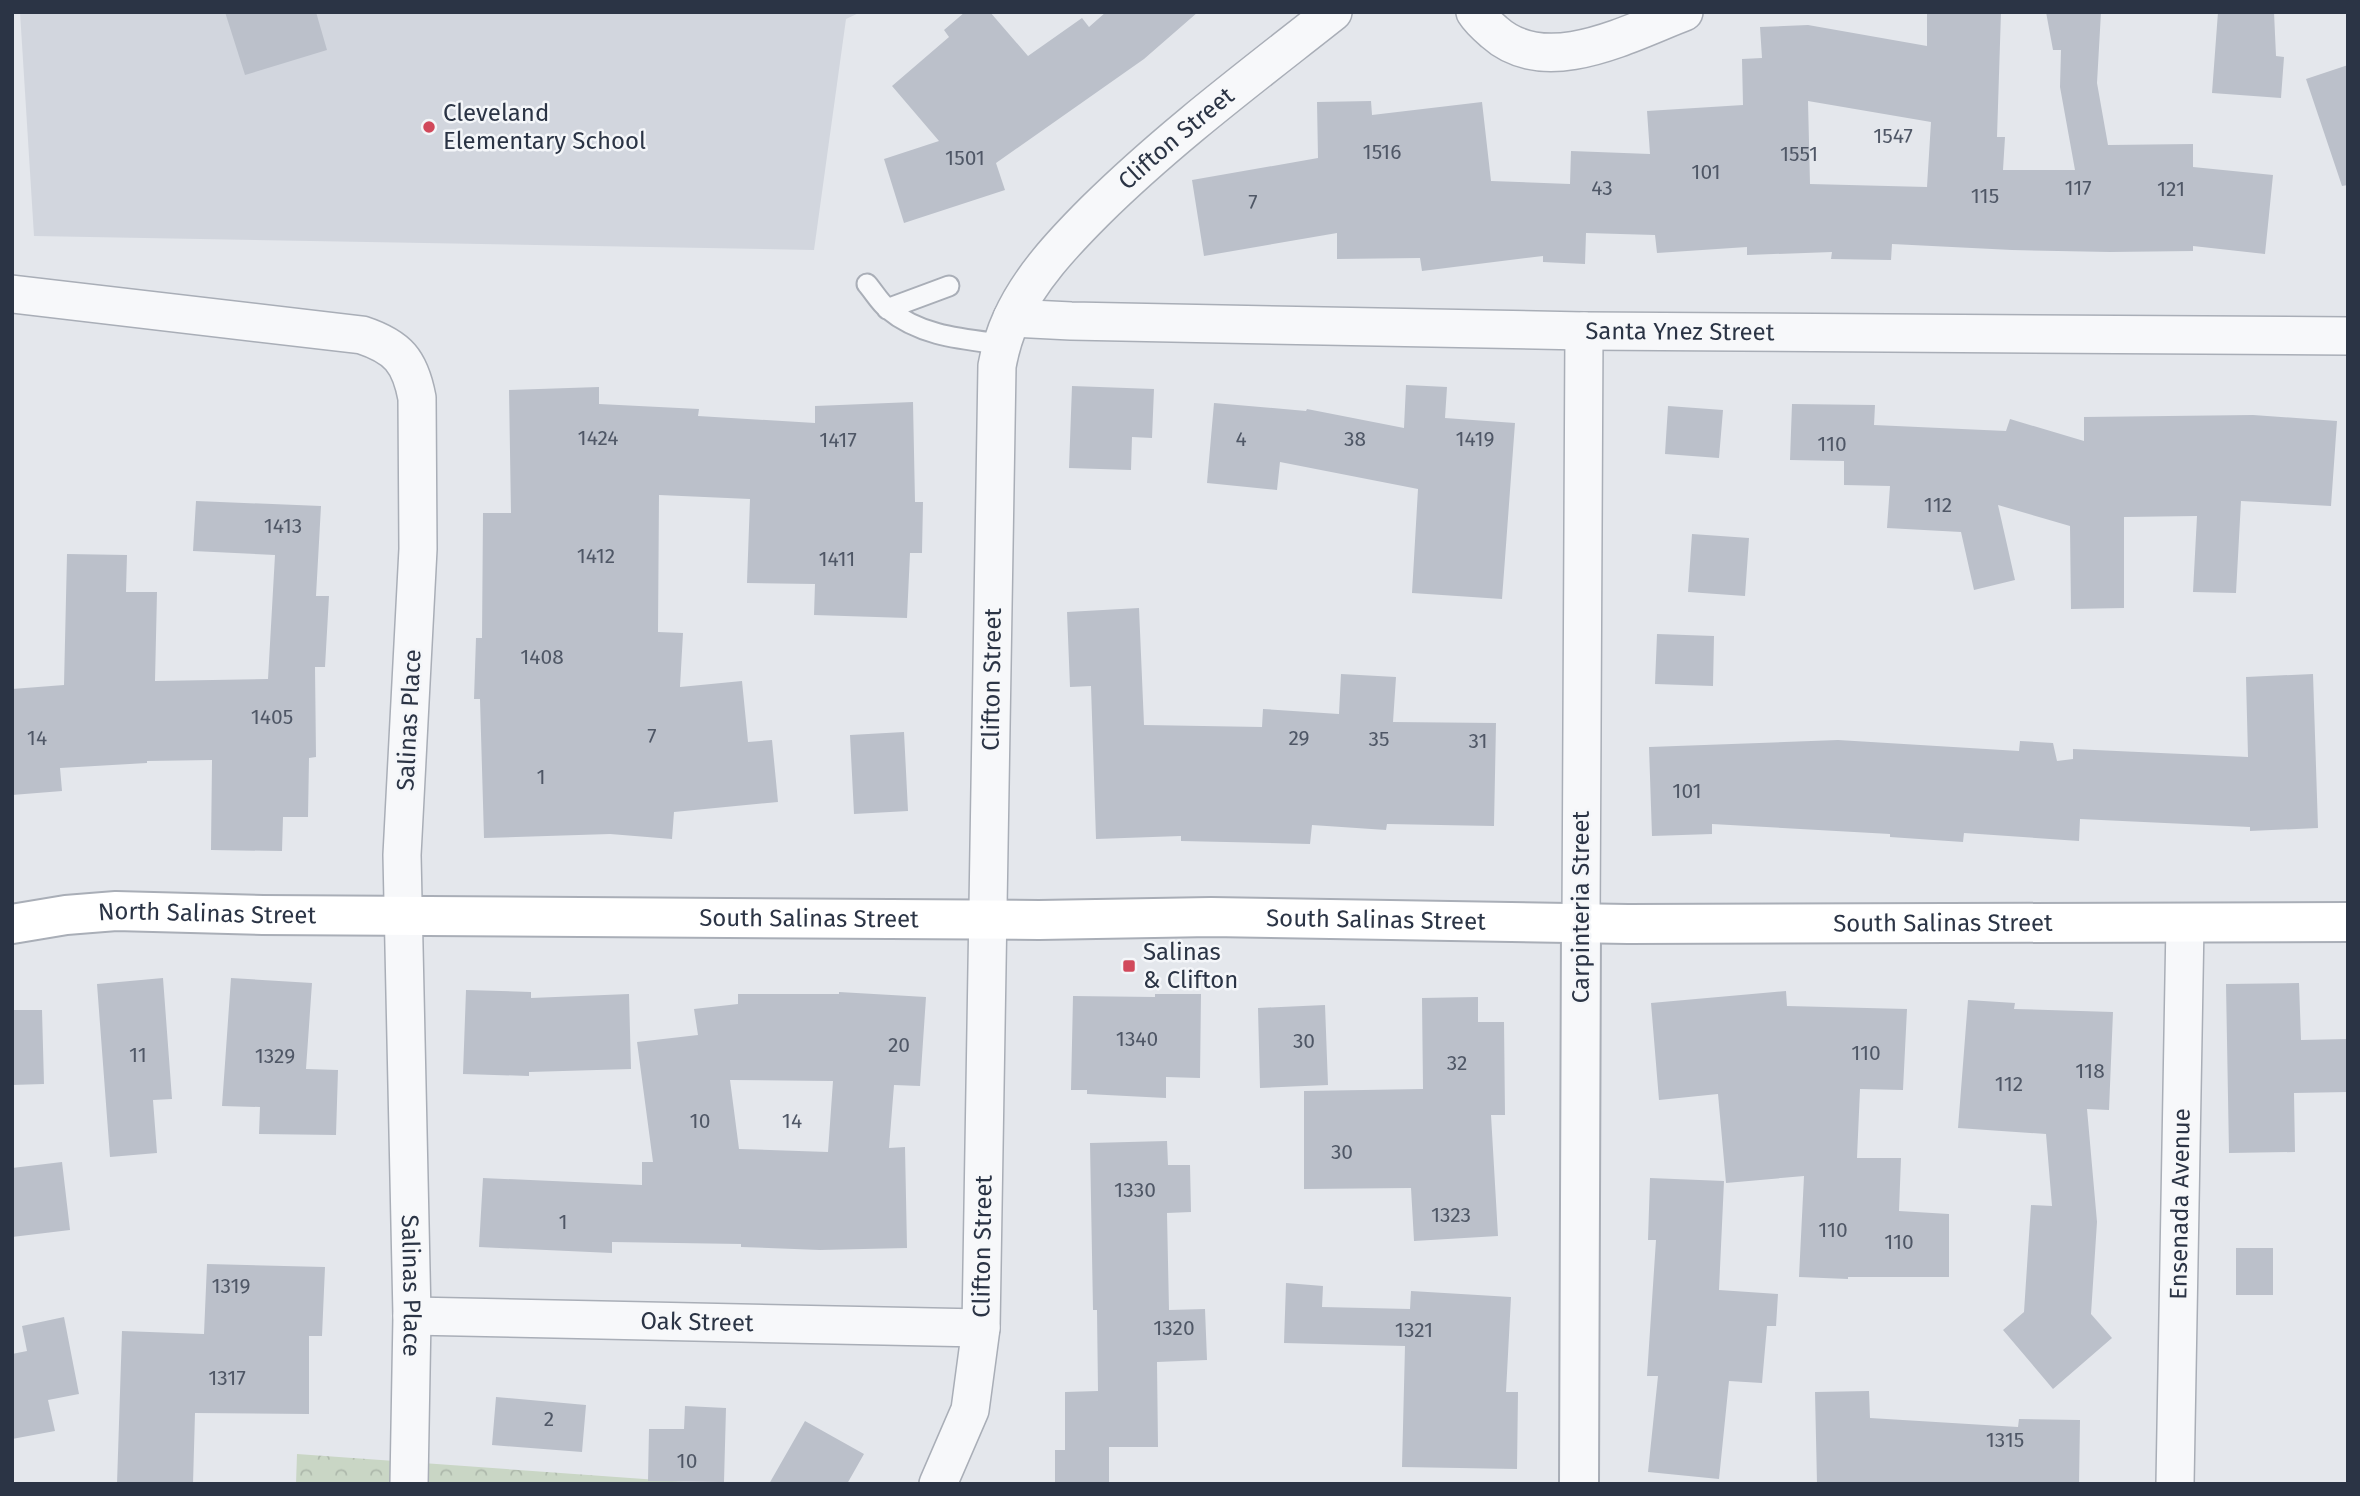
<svg xmlns="http://www.w3.org/2000/svg" width="2360" height="1496" font-family="'Fira Sans',sans-serif">
<defs>
<pattern id="forest-crowns" width="20" height="18" patternUnits="userSpaceOnUse" patternTransform="scale(1.75)"><rect width="20" height="18" fill="#c9d6c5"/><path d="M2 6a3 3 0 1 1 6 0M12 15a3 3 0 1 1 6 0" fill="none" stroke="#adb8ab"/></pattern>
</defs>
<rect width="100%" height="100%" fill="#e4e7ec"/>
<!-- built -->
<path fill="#d2d6de" d="M20,12H861L846,19L814,250L34,236Z"/>
<!-- forest -->
<path fill="url(#forest-crowns)" d="M297,1454L714,1484H296Z"/>
<!-- building -->
<path fill="#bbc0ca" fill-rule="evenodd" d="M225,12H316L327,50L245,75Z
M965,12H990L1028,56L1082,18L1089,27L1106,12H1198L1144,59L996,163L1005,190L904,223L884,159L939,141L892,86L949,37L944,30Z
M1927,12H2001L1997,137H2005L2003,170H2075L2060,87L2061,50H2053L2046,12H2101L2097,83L2108,145L2193,144V167L2273,175L2265,254L2193,246V251L2110,252L2012,250L1892,244L1891,260L1831,259L1832,252L1747,255V247L1657,253L1655,235L1586,233L1585,264L1543,262V256L1422,271L1420,258L1337,259V233L1204,256L1192,180L1318,158L1317,102L1371,101L1372,115L1482,102L1491,181L1570,184L1571,151L1650,154L1647,111L1743,105L1742,59L1762,58L1760,27L1808,25L1927,46ZM1808,101L1931,122L1927,187L1810,184Z
M2218,12H2274L2276,56L2284,57L2281,98L2212,93Z
M2348,65V185L2342,186L2306,79Z
M1406,385L1447,387L1445,418L1515,423L1502,599L1412,593L1418,489L1280,462L1277,490L1207,483L1214,403L1306,411L1307,409L1404,428Z
M1072,386L1154,389L1152,438L1132,437L1131,470L1069,468Z
M599,387V404L699,409L698,416L815,423V406L913,402L915,502H923L922,553H910L907,618L814,615L815,584L747,583L750,499L659,495L658,632L683,633L680,687L742,681L748,742L772,740L778,802L674,812L672,839L610,834L484,838L480,699H474L476,638H482L483,513H511L509,390Z
M1792,404L1875,405L1874,425L2006,431L2010,419L2084,441V417L2253,415L2337,421L2331,506L2241,501L2236,593L2193,592L2197,516L2124,517V608L2071,609L2070,526L1998,505L2015,580L1974,590L1961,532L1887,528L1890,486L1844,485V461L1790,460Z
M1668,406L1723,410L1719,458L1665,454Z
M196,501L321,506L316,596H329L325,667H315L316,757L309,758L308,817H283L282,851L211,850L212,760L147,761V763L60,768L62,791L12,795V689L64,685L67,554L127,555L126,592H157L155,681L268,679L275,555L193,551Z
M1692,534L1749,538L1745,596L1688,592Z
M1139,608L1144,725L1262,727L1263,709L1339,714L1341,674L1396,677L1393,722L1496,723L1494,826L1387,824L1386,830L1312,825L1310,844L1181,841V836L1096,839L1091,686L1070,687L1067,612Z
M1657,634L1714,636L1713,686L1655,684Z
M2313,674L2318,828L2250,831V827L2080,819L2079,841L1964,833L1963,842L1890,837V834L1712,824V834L1652,836L1649,747L1838,740L2019,751L2020,741L2053,743L2057,761L2073,759V749L2248,757L2246,677Z
M904,732L908,811L854,814L850,735Z
M163,978L172,1099L153,1100L157,1153L110,1157L97,984Z
M231,978L312,983L306,1069L338,1070L336,1135L259,1134L260,1107L222,1106Z
M2299,983L2301,1040L2348,1039V1092L2294,1093L2295,1152L2229,1153L2226,984Z
M466,990L531,992V998L629,994L631,1069L529,1072V1076L463,1074Z
M1786,991L1787,1006L1907,1009L1903,1090L1860,1089L1857,1158H1901L1899,1211L1949,1214V1277H1848V1279L1799,1277L1804,1176L1726,1183L1718,1094L1659,1100L1651,1003Z
M839,992L926,997L920,1086L894,1085L889,1148L905,1147L907,1248L820,1250L741,1247V1244L612,1242V1253L479,1247L483,1178L642,1185V1162H653L637,1042L698,1035L694,1009L738,1004V994H839ZM730,1080L833,1081L828,1152L739,1149Z
M1155,994H1201L1200,1078L1166,1077V1098L1087,1094V1090H1071L1073,996L1155,997Z
M1478,997V1022H1504L1505,1115H1491L1498,1236L1414,1241L1411,1188L1304,1189V1091L1423,1089L1422,998Z
M1968,1000L2015,1003L2014,1009L2113,1012L2109,1110L2087,1109L2097,1222L2091,1314L2112,1338L2053,1389L2003,1330L2024,1312L2031,1205L2052,1206L2046,1134L1958,1128Z
M1325,1005L1328,1085L1260,1088L1258,1008Z
M12,1010H42L44,1084L12,1085Z
M1167,1141L1168,1165H1190L1191,1212L1167,1213L1169,1310L1205,1309L1207,1360L1157,1362L1158,1447H1109V1484H1055V1450H1065V1392L1098,1391L1097,1310H1093L1090,1143Z
M62,1162L70,1230L12,1237V1168Z
M1650,1178L1724,1181L1719,1290L1778,1294L1776,1326H1767L1762,1383L1729,1381L1719,1479L1648,1472L1658,1376H1647L1656,1240H1648Z
M2236,1248H2273V1295H2236Z
M207,1264L325,1267L322,1336H309V1414L195,1413L193,1484H117L122,1331L204,1334Z
M1286,1283L1323,1286L1322,1307L1410,1309L1411,1291L1511,1297L1506,1392H1518L1517,1469L1402,1467L1405,1346L1284,1343Z
M64,1317L79,1394L48,1400L55,1431L12,1439V1354L27,1351L22,1326Z
M1869,1391L1870,1418L2018,1427L2019,1419L2080,1420L2079,1484H1817L1815,1392Z
M496,1397L586,1405L582,1452L492,1445Z
M685,1406L726,1408L724,1482L648,1481L649,1429H684Z
M805,1421L864,1454L847,1484H769Z"/>
<g fill="none" stroke-linecap="round" stroke-linejoin="round">
<defs>
<path id="service" d="M867,284C874,292 880,303 888,309C920,336 962,339 1001,344
M887,309L949,286"/>
<g id="minor">
<path d="M1475,12C1480,20 1487,26 1494,32C1546,79 1629,33 1684,12"/>
<path id="s1" d="M12,294L362,335C398,347 410,361 417,398L418,549L402,855L412,1316L409,1484"/>
<path id="s2" d="M1012,318L1071,321L1584,331L2348,336"/>
<path d="M1581,923L1584,331"/>
<path id="s3" d="M412,1316L981,1328"/>
<path id="s4" d="M938,1484L970,1410L981,1328L997,366C1000,350 1004,335 1011,320C1029,279 1063,243 1095,211C1169,138 1252,76 1333,12"/>
<path id="s5" d="M2175,1484L2185,923"/>
</g>
<path id="tertiary" d="M1579,1484L1581,923"/>
<g id="secondary">
<path id="s6" d="M12,924L66,915L116,911L263,915L1039,920L1211,917L1628,924L2348,922"/>
</g>
</defs>
<!-- service casing -->
<use href="#service" stroke="#a9aeb7" stroke-width="23"/>
<!-- minor casing -->
<use href="#minor" stroke="#a9aeb7" stroke-width="40"/>
<!-- tertiary casing -->
<use href="#tertiary" stroke="#a9aeb7" stroke-width="42"/>
<!-- secondary casing -->
<use href="#secondary" stroke="#a9aeb7" stroke-width="42"/>
<!-- service -->
<use href="#service" stroke="#f7f8fa" stroke-width="19"/>
<!-- minor -->
<use href="#minor" stroke="#f7f8fa" stroke-width="37"/>
<!-- tertiary -->
<use href="#tertiary" stroke="#f7f8fa" stroke-width="38"/>
<!-- secondary -->
<use href="#secondary" stroke="#fff" stroke-width="38"/>
</g>
<!-- markers -->
<g fill="#d1495b" stroke="#f4f6f9" stroke-width="2.5">
<circle cx="429" cy="127" r="7"/>
<rect x="1122" y="959" width="14" height="14" rx="3.5"/>
</g>
<g text-anchor="middle" stroke-width="5" stroke-linejoin="round" paint-order="stroke">
<!-- number labels -->
<g font-size="21" fill="#4f5766">
<text x="1893" y="143">1547</text>
<text x="1382" y="159">1516</text>
<text x="1799" y="161">1551</text>
<text x="965" y="165">1501</text>
<text x="1706" y="179">101</text>
<text x="1602" y="195">43</text>
<text x="2078" y="195">117</text>
<text x="2171" y="196">121</text>
<text x="1985" y="203">115</text>
<text x="1253" y="209">7</text>
<text x="598" y="445">1424</text>
<text x="1241" y="446">4</text>
<text x="1355" y="446">38</text>
<text x="1475" y="446">1419</text>
<text x="838" y="447">1417</text>
<text x="1832" y="451">110</text>
<text x="1938" y="512">112</text>
<text x="283" y="533">1413</text>
<text x="596" y="563">1412</text>
<text x="837" y="566">1411</text>
<text x="542" y="664">1408</text>
<text x="272" y="724">1405</text>
<text x="652" y="743">7</text>
<text x="37" y="745">14</text>
<text x="1299" y="745">29</text>
<text x="1379" y="746">35</text>
<text x="1478" y="748">31</text>
<text x="541" y="784">1</text>
<text x="1687" y="798">101</text>
<text x="1137" y="1046">1340</text>
<text x="1304" y="1048">30</text>
<text x="899" y="1052">20</text>
<text x="1866" y="1060">110</text>
<text x="138" y="1062">11</text>
<text x="275" y="1063">1329</text>
<text x="1457" y="1070">32</text>
<text x="2090" y="1078">118</text>
<text x="2009" y="1091">112</text>
<text x="700" y="1128">10</text>
<text x="792" y="1128">14</text>
<text x="1342" y="1159">30</text>
<text x="1135" y="1197">1330</text>
<text x="1451" y="1222">1323</text>
<text x="563" y="1229">1</text>
<text x="1833" y="1237">110</text>
<text x="1899" y="1249">110</text>
<text x="231" y="1293">1319</text>
<text x="1174" y="1335">1320</text>
<text x="1414" y="1337">1321</text>
<text x="227" y="1385">1317</text>
<text x="549" y="1426">2</text>
<text x="2005" y="1447">1315</text>
<text x="687" y="1468">10</text>
</g>
<!-- poi labels -->
<g font-size="24" fill="#2b3445" stroke="#f4f6f9" text-anchor="start">
<text x="443" y="121">Cleveland<tspan x="443" dy="28">Elementary School</tspan></text>
<text x="1143" y="960">Salinas<tspan x="1143" dy="28">&amp; Clifton</tspan></text>
</g>
<!-- street labels -->
<g font-size="24" fill="#2b3445" stroke="#f4f6f9">
<text dy="8" stroke="none"><textPath href="#s4" startOffset="1421">Clifton Street</textPath></text>
<text dy="8" stroke="none"><textPath href="#s2" startOffset="668">Santa Ynez Street</textPath></text>
<text dy="8" stroke="none"><textPath href="#s4" startOffset="812">Clifton Street</textPath></text>
<text transform="translate(409 720) rotate(-87)" y="8">Salinas Place</text>
<text transform="translate(1581 907) rotate(-90)" y="8">Carpinteria Street</text>
<text dy="8" stroke="none"><textPath href="#s6" startOffset="196">North Salinas Street</textPath></text>
<text dy="8" stroke="none"><textPath href="#s6" startOffset="798">South Salinas Street</textPath></text>
<text dy="8" stroke="none"><textPath href="#s6" startOffset="1365">South Salinas Street</textPath></text>
<text dy="8" stroke="none"><textPath href="#s6" startOffset="1932">South Salinas Street</textPath></text>
<text dy="8" stroke="none"><textPath href="#s5" startOffset="280">Ensenada Avenue</textPath></text>
<text dy="8" stroke="none"><textPath href="#s4" startOffset="245">Clifton Street</textPath></text>
<text dy="8" stroke="none"><textPath href="#s1" startOffset="1330">Salinas Place</textPath></text>
<text dy="8" stroke="none"><textPath href="#s3" startOffset="285">Oak Street</textPath></text>
</g>
</g>
<!-- border -->
<rect width="2360" height="1496" fill="none" stroke="#2b3445" stroke-width="28"/>
</svg>
